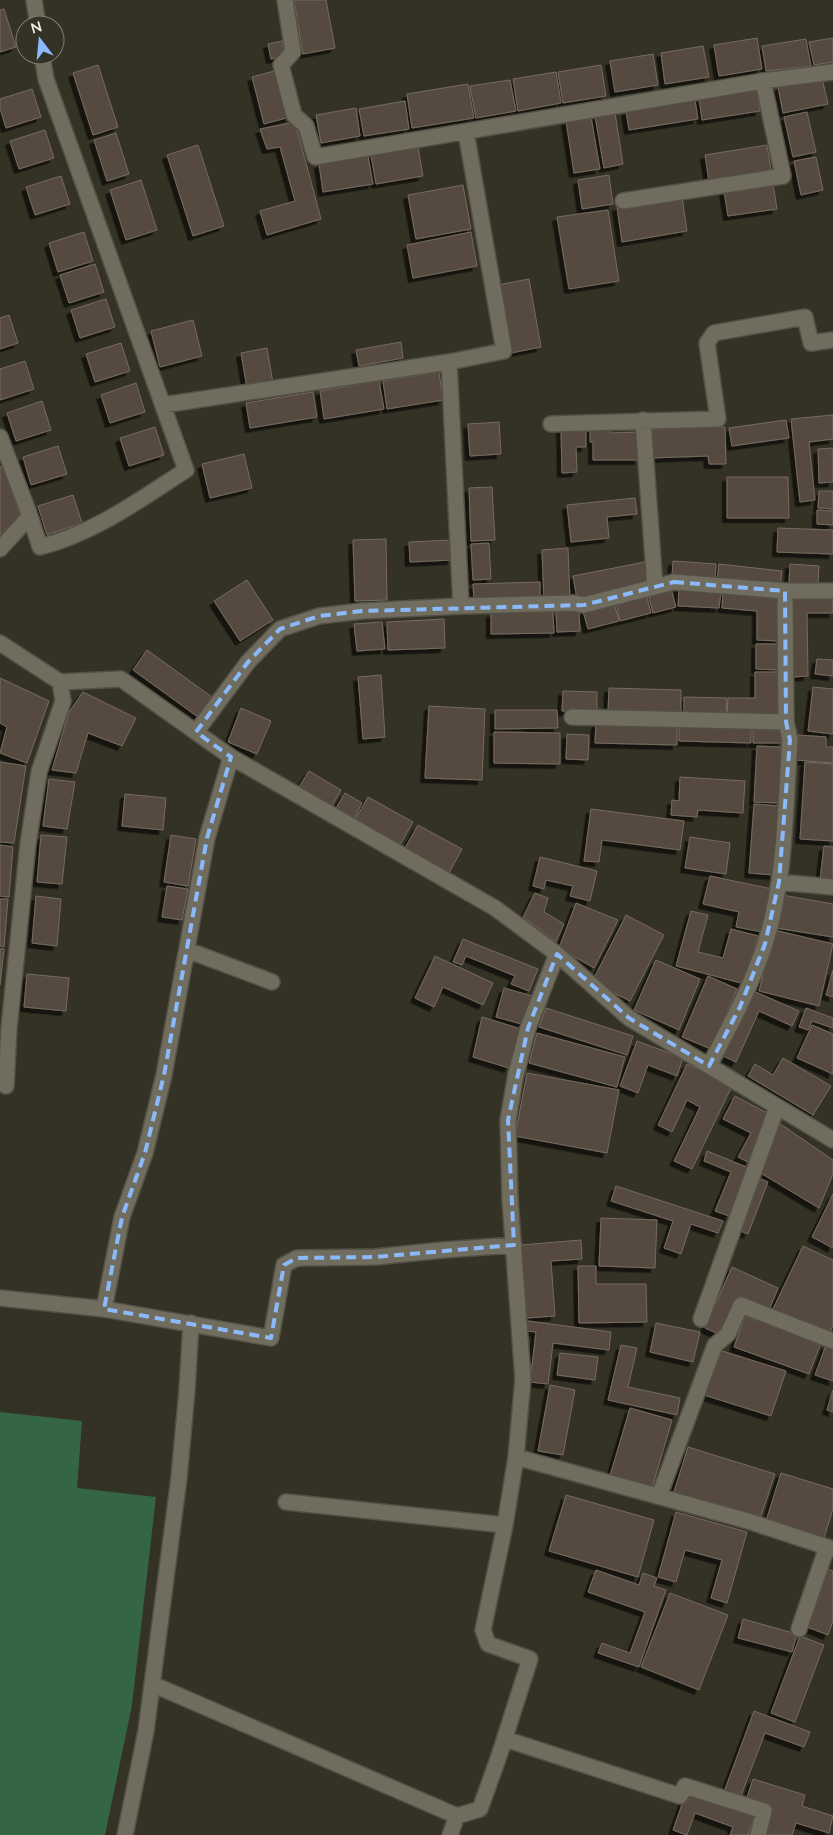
<svg xmlns="http://www.w3.org/2000/svg" width="833" height="1835" font-family="Lato,sans-serif">
<defs>
<filter id="shadow"><feDropShadow dx="-4.5" dy="4.5" stdDeviation="0" flood-color="#0009"/></filter>
</defs>
<rect width="100%" height="100%" fill="#343225"/>
<!-- green -->
<path fill="#356643" d="M0,1412L82,1421L77,1488L156,1497L132,1705L105,1835H0Z"/>
<!-- building -->
<path fill="#544a3f" stroke="#776b60" filter="url(#shadow)" d="M294,0H326L335,48L303,54Z
M4,9L16,47L0,52V10Z
M757,38L762,69L719,76L714,45Z
M833,38V62L814,65L809,42Z
M806,39L811,66L766,71L762,46Z
M282,41L285,56L271,59L268,44Z
M703,46L709,77L665,84L661,53Z
M653,54L658,85L615,92L610,61Z
M98,65L118,127L93,135L73,73Z
M601,65L606,96L563,103L558,72Z
M278,70L290,117L264,124L252,77Z
M556,72L561,103L518,111L513,79Z
M822,78L828,104L783,113L778,87Z
M510,80L516,111L476,118L470,86Z
M468,84L474,118L412,128L407,94Z
M32,89L41,117L6,128L0,108V99Z
M757,89L760,111L702,120L699,98Z
M695,100L698,119L629,130L626,111Z
M405,101L409,129L364,136L359,109Z
M356,108L360,136L321,143L316,115Z
M807,112L816,152L793,157L784,117Z
M615,113L623,164L604,168L595,116Z
M591,117L600,169L574,173L566,121Z
M295,122L321,219L267,235L260,211L295,201L280,147L267,149L260,129Z
M45,130L54,158L19,169L10,141Z
M116,133L129,174L107,181L94,140Z
M198,145L224,226L193,236L167,155Z
M767,145L771,170L709,181L705,155Z
M418,147L423,176L376,184L371,155Z
M368,156L373,184L323,192L319,164Z
M816,157L823,190L801,195L794,161Z
M609,175L613,204L582,209L578,180Z
M61,176L70,204L35,215L26,187Z
M141,180L157,230L126,240L110,190Z
M773,183L777,209L728,216L724,191Z
M463,185L471,229L416,239L408,195Z
M682,197L687,231L622,242L617,207Z
M608,210L619,281L569,289L557,217Z
M84,232L93,261L58,272L49,243Z
M471,232L477,266L413,278L407,245Z
M95,264L104,292L69,303L60,275Z
M529,279L541,347L511,353L498,285Z
M106,299L115,327L80,338L71,310Z
M9,315L18,343L0,349V318Z
M193,320L202,356L160,367L151,331Z
M401,342L403,358L359,366L356,350Z
M121,343L130,371L95,382L86,354Z
M267,348L273,383L247,388L241,353Z
M25,361L34,389L0,400V369Z
M439,372L443,400L387,409L383,381Z
M379,381L384,409L324,419L320,391Z
M136,383L145,412L110,423L101,395Z
M313,392L317,417L250,428L246,403Z
M42,401L51,430L16,441L7,413Z
M833,415V439L809,442L815,500L800,502L791,419Z
M786,420L789,438L732,446L729,428Z
M499,422L501,454L470,456L468,424Z
M155,427L164,455L129,466L120,438Z
M725,427L726,464H709L708,456L650,458L649,429Z
M561,428H586V447H576L577,472L562,473Z
M590,428H610V433L639,432V460H593V442H590Z
M58,446L67,474L31,485L23,457Z
M833,448V482L819,483L818,449Z
M244,454L252,488L210,498L202,464Z
M3,466L20,515L0,536V467Z
M727,477H788L789,518H727Z
M492,487L495,540L471,541L469,488Z
M819,491H833V509L818,508Z
M73,495L82,523L47,535L38,506Z
M635,498L637,514L607,517L609,538L571,542L567,505Z
M817,510L833,511V525L817,524Z
M778,528L833,530V554L777,552Z
M386,539L387,600L355,601L353,540Z
M451,540L452,560L410,562L409,542Z
M489,543L491,579L473,580L471,544Z
M568,548L570,600L544,601L542,550Z
M673,561L716,564L715,580L672,577Z
M645,562L650,584L577,599L573,576Z
M719,564L782,571L780,586L717,580Z
M790,564L819,566L818,585L789,583Z
M247,580L273,620L240,641L214,601Z
M540,582V600L474,602L473,584Z
M679,587L721,591L719,608L678,606Z
M671,589L676,607L653,613L648,594Z
M723,591L780,595V641L757,640V611L722,608Z
M646,594L651,613L620,621L616,602Z
M790,596L833,597V613H807L808,676L792,677Z
M614,603L619,621L588,629L583,611Z
M579,611L580,631L557,632L556,612Z
M553,612L554,633L491,634V613Z
M444,619L445,648L388,650L387,622Z
M382,622L385,649L357,651L354,624Z
M756,644H780V670L756,669Z
M147,650L212,697L198,717L133,670Z
M817,659L833,660V676L815,674Z
M755,672H780V718L727,717L728,698H755Z
M381,675L385,737L363,739L358,677Z
M0,678L49,701L27,763L0,753L7,727L0,723Z
M813,687L833,689V734L808,731Z
M609,688L681,690V715L608,712Z
M563,691L597,692V712L562,711Z
M83,692L136,718L122,746L88,733L76,773L52,770L69,712Z
M684,697L727,698L726,716L684,715Z
M429,706L485,709L482,780L425,778Z
M241,708L271,721L257,754L228,742Z
M495,710H557L558,728L495,729Z
M596,723L677,725V745L595,743Z
M679,725L751,727V743L679,741Z
M753,727H782V743H753Z
M494,732L560,733V764L494,763Z
M567,734L589,735L588,760L566,759Z
M798,735L826,737V747H833V763L796,760Z
M757,746L781,747L779,803L754,802Z
M0,762L26,766L14,843L0,842Z
M805,762L833,764V841L800,839Z
M309,771L341,790L332,806L299,787Z
M680,777L745,781L743,813L698,810L697,817L671,815L672,800L679,801Z
M49,779L75,782L67,829L43,826Z
M345,793L362,803L354,819L336,808Z
M125,794L166,798L163,830L122,826Z
M368,797L413,822L400,845L355,820Z
M754,804L779,806L774,875L749,873Z
M591,809L684,821L680,850L602,840L599,862L584,861Z
M418,825L462,849L449,873L405,848Z
M41,835L67,837L62,884L37,882Z
M171,835L196,839L188,886L164,882Z
M690,837L730,843L726,874L685,868Z
M0,845L13,847L9,897L0,896Z
M824,846L833,847V882L820,880Z
M540,857L597,871L590,901L570,896L573,886L546,880L544,889L533,886Z
M710,876L772,889L763,932L736,927L739,912L703,904Z
M167,886L188,889L182,920L162,917Z
M535,893L548,898L544,912L564,924L556,942L523,917Z
M782,895L833,904V937L776,928Z
M36,896L61,899L57,946L32,943Z
M0,899H8L4,947L0,946Z
M576,903L618,920L594,968L559,948Z
M691,911L708,915L698,952L723,958L731,929L758,936L745,984L676,966Z
M626,915L664,935L630,1001L592,982Z
M774,930L833,944L819,1006L759,991Z
M463,939L538,969L529,991L511,984L515,976L466,956L462,965L453,962Z
M0,949H4L0,985Z
M435,956L493,983L483,1005L443,987L434,1007L415,998Z
M656,960L700,979L679,1030L634,1010Z
M833,970V997L826,995Z
M27,974L69,978L66,1011L24,1007Z
M708,976L737,989L711,1049L682,1037Z
M504,988L532,996L525,1025L496,1017Z
M751,990L799,1011L792,1026L759,1011L736,1062L721,1055Z
M546,1008L633,1036L627,1055L539,1027Z
M806,1008L833,1018V1028L812,1021L808,1030L799,1027Z
M482,1017L521,1029L509,1068L473,1057Z
M812,1025L833,1034V1074L797,1058Z
M537,1033L625,1057L617,1087L529,1063Z
M637,1041L683,1058L677,1076L648,1065L638,1093L620,1086Z
M783,1058L831,1086L813,1115L748,1076L755,1064L773,1075Z
M687,1064L732,1086L692,1169L674,1161L700,1107L687,1100L672,1132L658,1125Z
M527,1073L619,1090L607,1153L515,1136Z
M735,1096L773,1116L748,1162L738,1157L751,1133L723,1119Z
M779,1123L833,1160V1174L819,1208L759,1172Z
M707,1151L749,1168L729,1216L715,1211L731,1172L704,1161Z
M758,1178L768,1182L748,1234L738,1230Z
M616,1186L723,1221L718,1233L691,1224L681,1254L664,1248L673,1221L611,1201Z
M833,1194V1248L812,1237Z
M601,1218L657,1220L655,1268L599,1266Z
M581,1240L582,1259L551,1261L555,1316L527,1318L521,1245Z
M803,1246L833,1260V1325L828,1337L772,1311Z
M578,1266H596V1284H646L647,1322L579,1323Z
M732,1267L778,1288L769,1310L738,1297L721,1335L705,1328Z
M745,1316L821,1343L809,1374L734,1347Z
M528,1321L611,1332L609,1350L553,1343L548,1384L530,1382L536,1332L526,1331Z
M656,1323L700,1332L693,1362L650,1352Z
M621,1345L637,1348L628,1387L680,1398L677,1415L608,1400Z
M826,1345L833,1347V1381L815,1375Z
M719,1350L786,1371L771,1416L704,1395Z
M560,1353L598,1357L595,1380L557,1375Z
M550,1385L575,1390L563,1455L538,1451Z
M833,1390V1412L827,1410Z
M630,1408L672,1420L652,1488L610,1476Z
M688,1447L775,1474L760,1519L674,1492Z
M781,1473L833,1489V1509L824,1538L766,1521Z
M566,1495L654,1520L638,1577L549,1551Z
M676,1512L747,1532L727,1603L711,1598L722,1560L685,1550L676,1582L658,1577Z
M827,1569L833,1571V1621L828,1635L807,1627Z
M596,1570L639,1585L643,1573L657,1578L654,1586L666,1590L639,1667L598,1653L602,1643L630,1653L645,1612L588,1592Z
M670,1593L728,1615L699,1690L641,1667Z
M743,1619L797,1634L792,1652L738,1638Z
M800,1636L824,1645L795,1722L771,1713Z
M754,1711L810,1732L804,1747L765,1733L740,1798L724,1792Z
M753,1779L805,1795L802,1806L833,1816L829,1833L796,1823L792,1835H764L773,1809L746,1800Z
M687,1790L755,1814L748,1835H730L733,1827L695,1813L687,1835L673,1830Z"/>
<g fill="none" stroke-linecap="round" stroke-linejoin="round">
<defs>
<path id="street" d="M34,0L38,25
M285,0L293,52L281,65L294,115L306,126L315,157L763,81L833,72
M623,201L783,176L763,81
M449,362L461,606L573,603L584,605L674,582L785,591H833
M163,405L449,362L504,351L466,132
M643,420L655,587
M551,424L718,419L707,343L714,333L805,317L811,343L833,340
M0,437L30,516
M0,549L30,516L40,547C95,533 139,500 186,470L46,79L42,55
M0,643L60,682L121,679L231,757L495,908L557,954L629,1018L833,1140
M572,717L786,722L785,591
M196,732L248,662L280,629L319,616L362,611L461,606
M779,882L833,887
M187,950L272,982
M709,1066C730,1026 751,987 765,944C786,879 785,807 790,740L786,722
M6,1086L9,1028L28,844L39,772L63,701L60,682
M0,1298L104,1309L271,1338L284,1265L297,1258L375,1257L443,1250L514,1245
M104,1309L122,1217L145,1153L164,1075L207,838L231,757
M701,1319L777,1107
M516,1457L748,1521L833,1549
M659,1496L715,1345L728,1334L741,1305L833,1341
M286,1502L505,1525
M799,1629L827,1547
M152,1684L457,1816L480,1809L499,1756L530,1659L488,1644L483,1630L505,1525L516,1457L523,1379L510,1199L508,1120L516,1074L528,1028L557,954
M505,1739L680,1796L685,1786L764,1811L758,1835
M125,1835L146,1731L179,1478L187,1390L191,1323
M450,1835L457,1816"/>
</defs>
<!-- street casing -->
<use href="#street" stroke="#535045" stroke-width="18"/>
<!-- street -->
<use href="#street" stroke="#706d5f" stroke-width="15"/>
</g>
<!-- marked area -->
<path fill="none" stroke="#8abafc" stroke-width="4" stroke-dasharray="10 6" stroke-linejoin="round" d="M674,582L785,591L786,722L790,740L779,882L765,944L740,1007L709,1066L629,1018L557,954L528,1028L508,1120L514,1245L375,1257L297,1258L284,1265L271,1338L104,1309L122,1217L145,1153L164,1075L207,838L231,757L196,732L248,662L280,629L319,616L362,611L584,605Z"/>
<!-- north arrow -->
<g transform="translate(40 40) rotate(344)"><circle r="24" fill="#343225" stroke="#7e7d71"/>
<path d="M0-4L9 19L0 12L-9 19Z" fill="#8abafc"/>
<text y="-8" font-size="14" font-weight="bold" text-anchor="middle" fill="#eeede4">N</text>
</g>
</svg>
